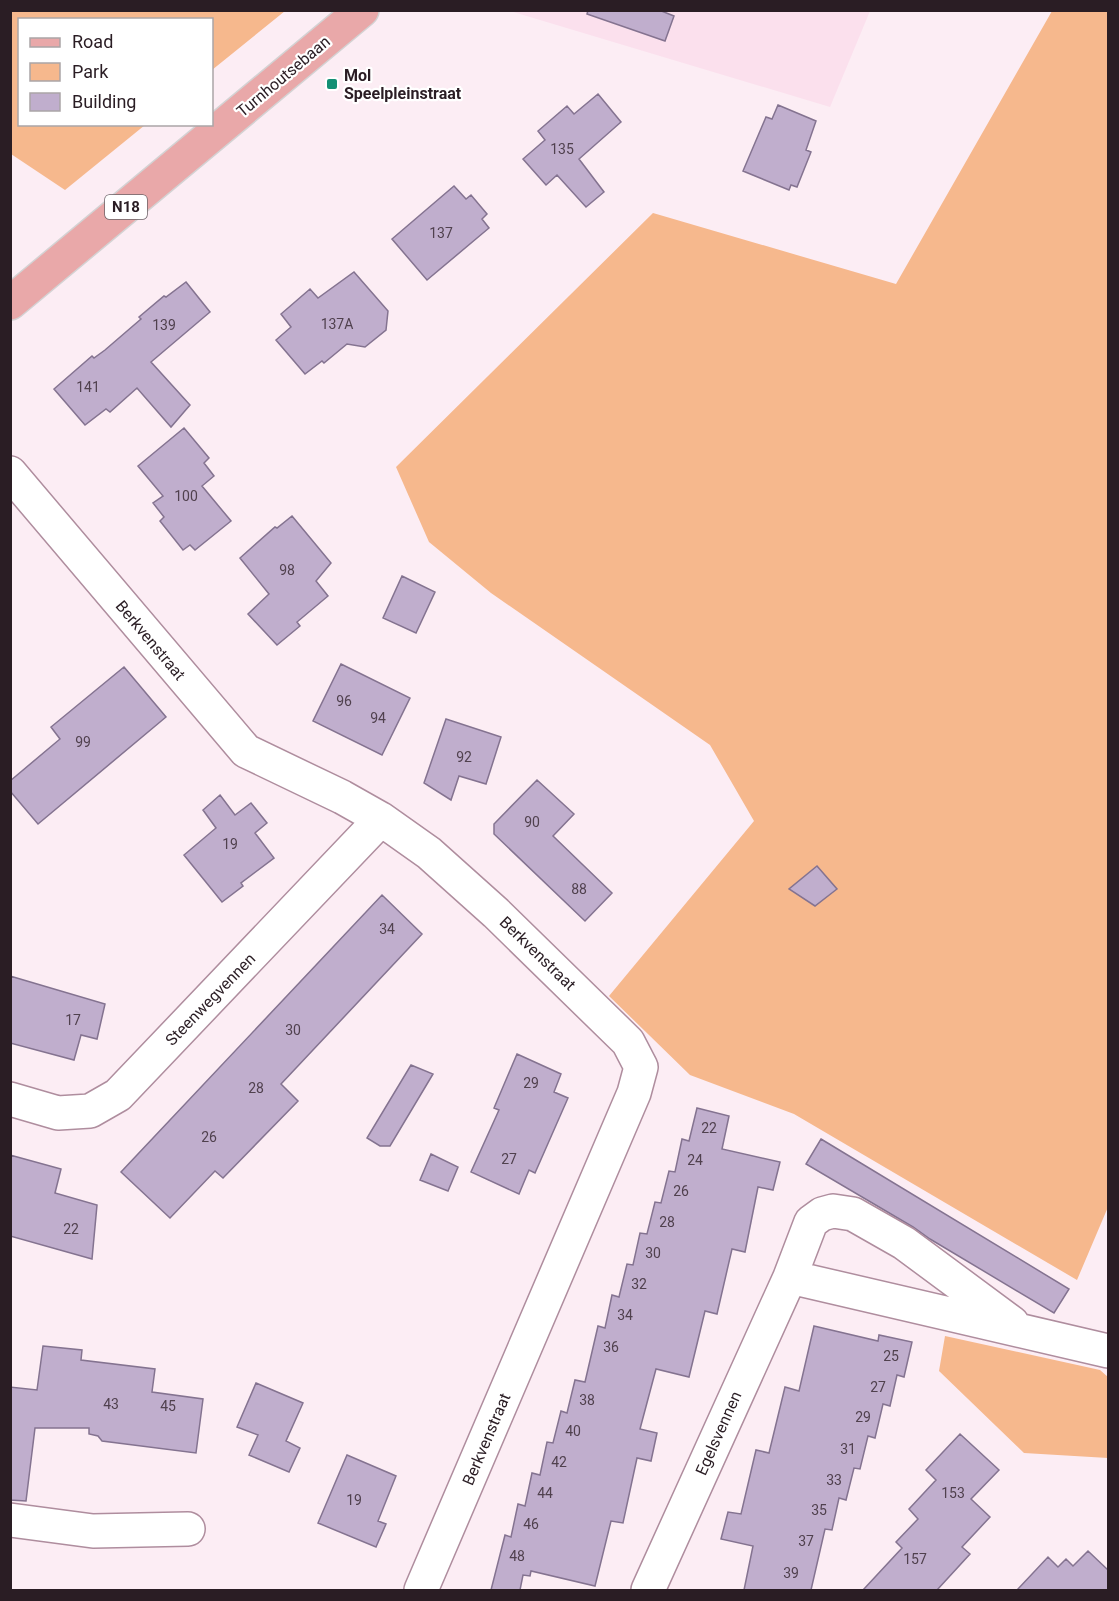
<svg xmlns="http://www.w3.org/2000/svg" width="1119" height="1601" font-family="Roboto,sans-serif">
<rect width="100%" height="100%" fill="#fcedf4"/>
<!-- built -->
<path fill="#fbe0ed" d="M510,11H870L830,107Z"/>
<!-- green -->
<path fill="#f6b88d" d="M10,11L11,10L285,11L212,70V20H20V124L145,125L65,190L11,154Z
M1052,11H1108V1207L1077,1280L794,1114L690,1075L609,996L754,821L710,745L491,593L429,542L396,467L653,213L896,284Z
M945,1336L1100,1370L1108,1377V1458L1024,1453L939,1371Z"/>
<!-- building -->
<path fill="#c0aecd" stroke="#847390" stroke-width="1.5" d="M588,10H659L674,16L665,41L587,14Z
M598,94L621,122L579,159L604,192L586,207L557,175L546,185L523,159L545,140L538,131L567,106L574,114Z
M778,105L816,121L806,150L811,152L797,187L791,185L789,190L743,171L766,117L772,119Z
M454,186L466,199L471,195L487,214L482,219L489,228L427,280L392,239Z
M354,272L388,311L386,330L365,347L347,344L324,363L322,361L305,374L276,340L291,327L281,314L310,289L318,298Z
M186,282L210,312L151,362L190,405L171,427L137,388L110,412L106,409L85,425L54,389L92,356L94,358L105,350L141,319L139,317L164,296L166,297Z
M184,428L209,458L204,463L214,476L202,486L231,521L195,550L190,545L183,550L160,521L164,517L153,503L163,496L138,466Z
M292,516L331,563L316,581L328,596L297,622L300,626L277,645L248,614L269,594L240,558L275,527L277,528Z
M402,576L435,592L416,633L383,618Z
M341,664L410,698L382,755L313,721Z
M124,667L166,717L38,824L10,791V781L60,739L51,727Z
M446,719L501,737L486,784L459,776L451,800L424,783Z
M537,780L574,814L553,836L612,893L585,921L494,834V824Z
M220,795L235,815L251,803L267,823L255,833L274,858L241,883L243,886L222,902L184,855L216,828L203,810Z
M817,866L837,889L815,906L789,889Z
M382,895L422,934L281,1084L298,1101L223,1178L215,1171L170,1218L121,1172Z
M10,976L105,1004L97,1039L81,1035L74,1060L10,1043Z
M517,1054L561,1074L554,1092L568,1098L535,1173L529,1170L519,1194L471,1172L499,1110L494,1108Z
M411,1065L433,1074L390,1146H380L367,1138Z
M697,1108L729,1116L722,1149L780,1162L773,1190L758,1187L745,1252L732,1249L717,1314L705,1311L689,1377L656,1369L640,1429L657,1433L651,1461L637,1458L623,1523L611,1521L595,1586L531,1571L530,1576L523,1575L520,1590H491L505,1535L511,1537L518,1504L525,1506L532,1473L540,1475L547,1442L553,1443L561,1411L567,1413L575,1380L585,1382L598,1326L605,1328L612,1295L619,1297L627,1264L633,1265L640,1233L647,1234L655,1202L661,1203L669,1171L675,1172L682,1139L689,1141Z
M821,1139L1069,1289L1054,1313L930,1239L913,1227L806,1164Z
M431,1154L458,1167L448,1191L420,1180Z
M10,1155L61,1169L55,1193L97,1205L92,1259L10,1236Z
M814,1326L878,1341L879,1335L912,1342L904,1377L897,1375L890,1406L883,1404L875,1438L868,1436L860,1469L854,1468L846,1500L839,1498L832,1530L825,1529L811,1590H744L753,1546L721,1539L728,1512L741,1514L756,1450L769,1453L785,1387L799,1391Z
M43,1346L82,1350L81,1360L155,1369L152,1392L203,1399L196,1453L102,1441L98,1436L89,1434V1428H35L26,1501L10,1500V1387L37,1390Z
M256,1383L303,1403L286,1441L300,1448L289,1472L249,1455L258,1435L237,1427Z
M960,1434L999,1470L971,1499L990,1517L962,1547L970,1554L937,1590H863L902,1548L896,1542L918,1519L909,1509L936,1480L926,1470Z
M347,1455L396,1476L378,1521L386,1524L376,1547L318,1523Z
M1088,1551L1108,1570V1590H1017L1048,1557L1058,1567L1066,1559L1073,1566Z"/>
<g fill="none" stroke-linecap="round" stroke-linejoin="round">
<defs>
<path id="street" d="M10,473L246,751L342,797L381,819L429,853L496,913L628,1042L641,1067L634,1093L421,1590
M10,1099L58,1113L90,1111L118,1095L381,819
M790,1277L811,1222L822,1214L833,1211L853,1214L904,1243L1012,1323
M10,1520L93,1531L188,1529
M648,1590L790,1277L1108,1351"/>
<path id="primary" d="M10,303L362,10"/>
</defs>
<!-- street casing -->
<use href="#street" stroke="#af8d9e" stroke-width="36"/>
<!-- primary casing -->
<use href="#primary" stroke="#d4d2d3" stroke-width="36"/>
<!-- street -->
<use href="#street" stroke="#fff" stroke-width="33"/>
<!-- primary -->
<use href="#primary" stroke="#e9a8a9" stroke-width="33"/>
</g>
<!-- markers -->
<rect fill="#138f74" stroke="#fff" stroke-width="2" x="326" y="78" width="12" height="12" rx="3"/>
<g text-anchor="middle" stroke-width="4.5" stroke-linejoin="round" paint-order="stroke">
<!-- number labels -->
<g font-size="14" fill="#50414e">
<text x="562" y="154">135</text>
<text x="441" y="238">137</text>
<text x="337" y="329">137A</text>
<text x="164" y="330">139</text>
<text x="88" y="392">141</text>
<text x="186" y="501">100</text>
<text x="287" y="575">98</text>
<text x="344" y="706">96</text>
<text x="378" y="723">94</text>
<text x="83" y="747">99</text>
<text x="464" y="762">92</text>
<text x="532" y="827">90</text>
<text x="230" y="849">19</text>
<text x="579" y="894">88</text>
<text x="387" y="934">34</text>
<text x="73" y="1025">17</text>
<text x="293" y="1035">30</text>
<text x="531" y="1088">29</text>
<text x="256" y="1093">28</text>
<text x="709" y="1133">22</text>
<text x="209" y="1142">26</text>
<text x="509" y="1164">27</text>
<text x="695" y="1165">24</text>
<text x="681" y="1196">26</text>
<text x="667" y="1227">28</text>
<text x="71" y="1234">22</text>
<text x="653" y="1258">30</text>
<text x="639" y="1289">32</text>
<text x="625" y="1320">34</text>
<text x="611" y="1352">36</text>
<text x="891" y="1361">25</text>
<text x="878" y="1392">27</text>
<text x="587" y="1405">38</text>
<text x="111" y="1409">43</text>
<text x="168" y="1411">45</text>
<text x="863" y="1422">29</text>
<text x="573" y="1436">40</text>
<text x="848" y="1454">31</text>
<text x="559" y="1467">42</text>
<text x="834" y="1485">33</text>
<text x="545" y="1498">44</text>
<text x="953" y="1498">153</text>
<text x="354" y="1505">19</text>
<text x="819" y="1515">35</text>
<text x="531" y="1529">46</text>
<text x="806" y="1546">37</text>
<text x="517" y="1561">48</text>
<text x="915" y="1564">157</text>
<text x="791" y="1578">39</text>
</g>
<!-- shield labels -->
<rect fill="#fff" stroke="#6a6166" stroke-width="1.5" x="105" y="195" width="42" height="24" rx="4.5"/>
<g font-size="15" font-weight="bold" fill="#2a1d24">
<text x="126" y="212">N18</text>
</g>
<!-- poi labels -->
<g font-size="16" font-weight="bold" fill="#2a1d24" stroke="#fff" text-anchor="start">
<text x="344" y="81">Mol<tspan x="344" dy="18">Speelpleinstraat</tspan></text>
</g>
<!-- street labels -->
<g font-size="16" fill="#2a1d24" stroke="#fff">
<text transform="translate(283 76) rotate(-40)" y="6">Turnhoutsebaan</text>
<text transform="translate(151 640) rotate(50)" y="6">Berkvenstraat</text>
<text transform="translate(538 953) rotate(44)" y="6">Berkvenstraat</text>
<text transform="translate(210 999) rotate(-46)" y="6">Steenwegvennen</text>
<text transform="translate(718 1433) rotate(-66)" y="6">Egelsvennen</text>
<text transform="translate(486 1439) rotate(-67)" y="6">Berkvenstraat</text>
</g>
</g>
<!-- border -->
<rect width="1119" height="1601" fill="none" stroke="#2a1d24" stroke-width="24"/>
<!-- legend -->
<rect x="18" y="18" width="195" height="108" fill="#ffffff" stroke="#aaa5a7" stroke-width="1.5"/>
<rect x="30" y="38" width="30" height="9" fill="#e9a8a9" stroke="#aaa5a7" stroke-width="1.5"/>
<text x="72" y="48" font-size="18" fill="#2a1d24">Road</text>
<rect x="30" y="63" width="30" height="18" fill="#f6b88d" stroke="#aaa5a7" stroke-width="1.5"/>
<text x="72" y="78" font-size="18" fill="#2a1d24">Park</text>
<rect x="30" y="93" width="30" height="18" fill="#c0aecd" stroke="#aaa5a7" stroke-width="1.5"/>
<text x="72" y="108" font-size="18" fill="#2a1d24">Building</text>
</svg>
